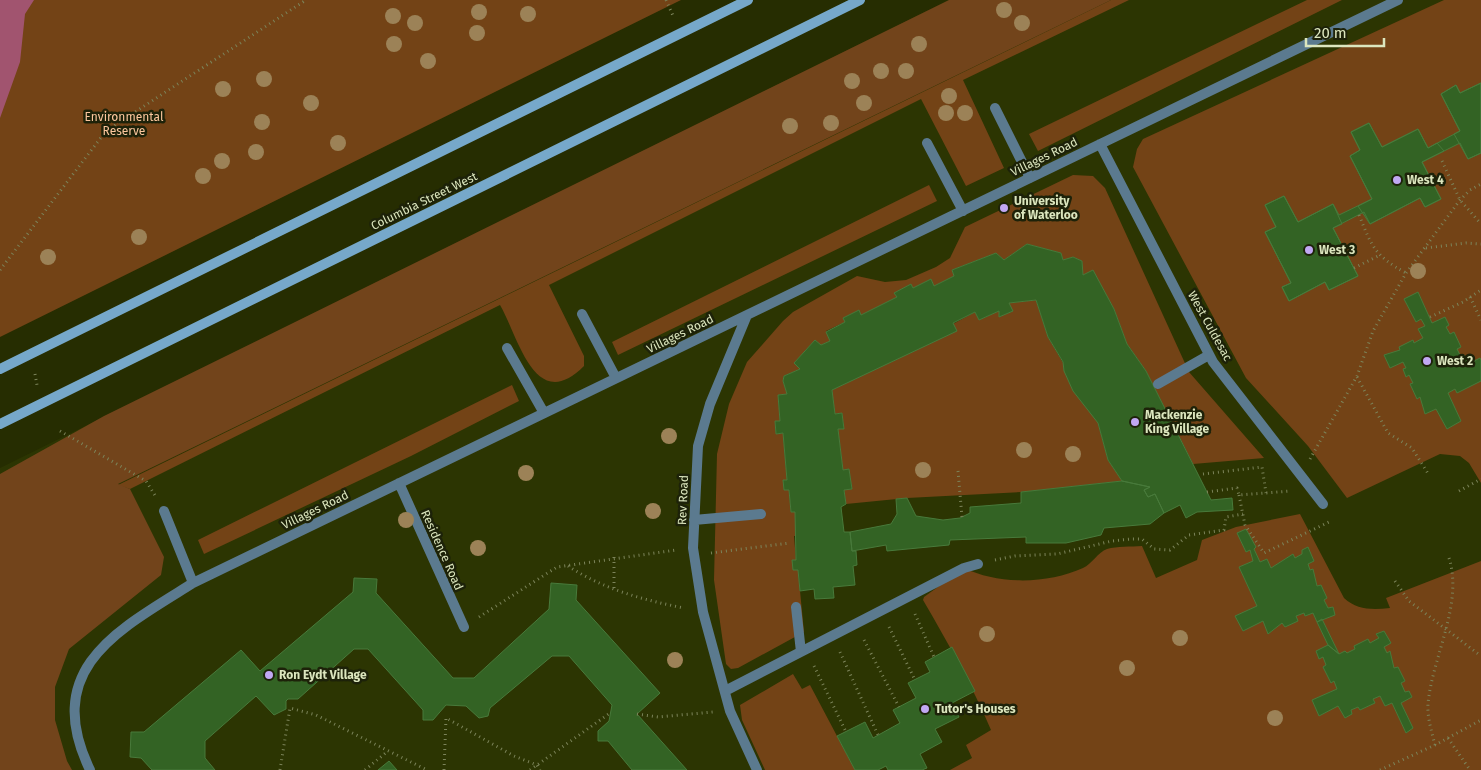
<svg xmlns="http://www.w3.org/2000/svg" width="1481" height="770" font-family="'Fira Sans',sans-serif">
<rect width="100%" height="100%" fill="#262d01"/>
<!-- built -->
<path fill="#2c3502" d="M949,0H1481V770H0V468Z"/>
<!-- green -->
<path fill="#734316" d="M0,0H681L0,337Z
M1111,0H1129L963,80L1004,168L966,186L921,99L549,285L584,356V366C535,415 519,338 500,305L130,489L118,485Z
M1307,0H1342L1038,151L1029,134Z
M1444,0H1481V483L1469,463L1460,456L1440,454L1347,498L1308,446L1246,378L1133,167L1137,149L1143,139Z
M1073,175L1093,176L1105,188L1189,372L1264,458L1193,464L1146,371L1127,344L1114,309L1092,271L1083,275L1082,261L1073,257L1063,260L1061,253L1027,244L1004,260L996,253L952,270L954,276L934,286L931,279L913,288L911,284L895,293L897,297L861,315L859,310L843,318L845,322L826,331L830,341L821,345L815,340L794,363L800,369L784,376L783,381L787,394L778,395L780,421H775L776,434L783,433L787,480H783L784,490H789L791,512H795L797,536H794L796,560L793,561V570H798L804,632L738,668L731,669L726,664L714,580L717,454L729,404L747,362L783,321L793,312L857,276L885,282L906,280L936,267L950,258L965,227Z
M929,185L937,201L618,355L612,342Z
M1036,300L1048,337L1098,423L1108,460L1122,481L1021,492L907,498L846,504L844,490L852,489L849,470H843L838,429L844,428L842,413L835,414L832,390L975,312L979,320L999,311V317L1012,311L1009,303Z
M512,385L519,401L411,456L204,554L198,540Z
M1300,514L1344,598C1357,610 1372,610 1390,608L1386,598L1481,561V770H950L972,758L966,745L991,730C972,685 948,643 923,600L924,597L964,568C999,585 1048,584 1083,568C1092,564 1098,552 1107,549C1117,546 1131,547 1142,546L1156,578L1197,560L1202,540L1236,527Z
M793,674L802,689L810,685L855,770H765L742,720L740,705Z"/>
<!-- forest -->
<path fill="#72441b" d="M949,0H1111L118,484L130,489L164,557L161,575L69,649L55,687V720L67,761L72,770H0V474L104,416Z"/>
<!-- water -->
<path fill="#a1546f" d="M0,0H34L25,14L20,62L0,118Z"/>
<!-- building -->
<path fill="#336324" stroke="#487a3b" d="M1481,83V153L1468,159L1460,143L1422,162L1441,199L1425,207L1420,198L1370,224L1364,212L1333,228L1358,276L1329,290L1325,282L1289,301L1282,287L1291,283L1265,232L1276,227L1265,205L1284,196L1298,222L1333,204L1339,215L1372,199L1350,156L1360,150L1351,132L1369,123L1382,147L1418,129L1428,148L1460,131L1441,94L1456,85L1460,93Z
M1481,83V153L1468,159L1454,134L1460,131L1441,94L1456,85L1460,93Z
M1369,123L1382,147L1418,129L1428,148L1437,143L1444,151L1422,162L1441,199L1425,207L1420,198L1370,224L1358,206L1372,199L1350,156L1360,150L1351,132Z
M1284,196L1298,222L1333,204L1342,224L1333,228L1358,276L1329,290L1325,282L1289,301L1282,287L1291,283L1265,232L1276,227L1265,205Z
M1027,244L1061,253L1063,260L1073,257L1082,261L1083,275L1093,270L1114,309L1127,344L1146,371L1211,500L1232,498L1233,510L1197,512L1186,518L1180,505L1164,513L1155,494L1148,497L1144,490L1150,487L1122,481L1108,460L1098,423L1073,391L1064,371L1063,362L1048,337L1036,300L1009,303L1013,311L999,317V311L979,320L975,312L953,323L957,331L832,390L835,414L842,413L844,429H838L843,470L849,469L852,489L844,490L846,504L841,507L844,532H850L852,551H856L857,565L853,566L855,585L833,587L834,598L815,599L814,589L800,591L798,570H793L792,560H796L795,512H791L789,490H784L783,480H787L783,433L776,434L775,421H780L778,395L787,394L783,381L784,376L800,369L794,363L815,340L821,345L830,341L826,332L845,322L843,318L859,310L861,315L897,297L894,293L911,284L913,288L931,279L934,286L954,276L952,270L996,253L1004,260Z
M1418,292L1432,323L1445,317L1449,325L1446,327L1450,334L1454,332L1461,347L1457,349L1461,357L1464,355L1468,364L1480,358L1481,360V381L1457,393L1455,389L1448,393L1461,421L1447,429L1436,409L1425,414L1420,397L1417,399L1410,384L1413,383L1409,375L1406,377L1403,369L1406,368L1403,362L1390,368L1384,355L1400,350L1399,347L1413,340L1414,343L1423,338L1418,329L1425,326L1421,319L1416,322L1404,299Z
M1122,481L1150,487L1144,490L1148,497L1155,494L1164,513L1150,524L1104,528L1101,535L1066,543H1026V537L950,540L949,545L887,551L886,545L852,551L850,532L891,524L897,514L896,499L907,498L916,516L943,520L960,518L970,513V507L1021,503V492Z
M1246,529L1256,547L1254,549L1260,562L1267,559L1271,568L1293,554L1295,558L1302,554V550L1308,547L1314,561L1308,564L1310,570L1313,569L1317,586L1321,585L1327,598L1324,600L1328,608L1333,607L1335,615L1317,622L1313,613L1305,616L1304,613L1296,616L1298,621L1285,627L1282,623L1268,634L1263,621L1243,631L1235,616L1257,606L1239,567L1253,561L1250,550L1246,552L1237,533Z
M354,578L377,579L376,593L453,678H474L549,609L551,583L577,585L576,600L660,693L637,714L687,770H632L608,741H598V731L609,721L612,705L569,656H552L490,708L488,716L479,718L466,706L446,705L433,720H423V710L368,649H354L298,699H288L286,701V709L274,715L256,696L205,741V758L215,770H152L141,758L130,757L131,732H144L241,650L260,671L353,592Z
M1322,619L1339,654L1328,645L1317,622Z
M1384,631L1391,643L1384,647L1387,653L1390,651L1394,668L1398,667L1405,681L1401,683L1405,692L1409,691L1412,697L1401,703L1413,728L1406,733L1392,703L1385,706L1380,696L1373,699L1375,703L1360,710L1358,707L1351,710L1352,714L1345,718L1338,706L1319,716L1312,700L1337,689L1334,681L1331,683L1323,667L1326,665L1323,657L1319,659L1316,651L1328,645L1339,654L1345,651L1347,653L1355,649L1354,646L1368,639L1370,643L1379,638L1376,634Z
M952,647L975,691L952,703L959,717L935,729L942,742L920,754L927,768L922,770H888L886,766L878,770H855L837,736L865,722L873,738L900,723L893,710L916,698L908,683L930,672L925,662Z
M389,761L397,770H378Z"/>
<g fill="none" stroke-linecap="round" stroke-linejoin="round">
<!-- path -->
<path stroke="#7c845a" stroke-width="3" stroke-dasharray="1 4" stroke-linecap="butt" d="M666,0L674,18
M1442,161L1460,200L1481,224
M1359,215C1372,247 1375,256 1406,273
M1426,248L1466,243L1481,244
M1354,268L1380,255
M0,270L106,131L306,0
M1470,297L1481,320
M1430,317L1463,302L1481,290
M35,374L37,385
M1357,377L1388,433L1412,448L1429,475
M60,431L146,481L156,497
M1310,459L1357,376L1373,331L1406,273L1460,200L1470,190L1481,184
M958,471L962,517
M1203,474L1262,467L1266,493
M1459,491L1481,479
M1207,492L1237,488L1239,495L1291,491
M1239,495L1245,525L1264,553L1329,522
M711,553L790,543
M614,557V589
M995,560L1015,556L1057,554L1112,541L1131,539H1142L1154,549L1170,550L1189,535L1224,530L1226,517L1243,514
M568,566C603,589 643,600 684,608
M1395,581L1409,601L1481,656
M915,614L934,657
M479,617L557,567L676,550
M889,627L915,680
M864,640L899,707
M840,652L878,735
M814,666L846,732
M637,714L658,717L713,712
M1448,738L1470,770
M1435,745C1432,733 1427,717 1428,704C1432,657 1465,602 1448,555
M280,770L290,708L316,715L427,770
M365,770L388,751
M444,770L446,718L514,756L537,765L540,770
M530,770L610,713
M1380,770L1435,745L1481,720"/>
<!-- service -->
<path stroke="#5b7a8f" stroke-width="10" d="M995,108L1030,178
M927,143L963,211
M1100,144L1213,362L1323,504
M582,314L616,378
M747,315L710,404L698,446L693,548L703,612L730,711L757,770
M507,348L544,413
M1158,384L1209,355
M399,483L464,627
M164,511L193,583
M694,520L761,514
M796,607L801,652
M725,691L964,568L978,564
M90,770C41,668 118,630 193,583L1398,0"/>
<!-- secondary -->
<path stroke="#76a8ca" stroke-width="10" d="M0,369L748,0
M0,424L860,0"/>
</g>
<!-- trees -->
<g fill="#9c8257">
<circle cx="1004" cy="10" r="8"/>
<circle cx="479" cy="12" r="8"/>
<circle cx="528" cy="14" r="8"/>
<circle cx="393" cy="16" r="8"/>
<circle cx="415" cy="23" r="8"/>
<circle cx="1022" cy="23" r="8"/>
<circle cx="477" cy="33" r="8"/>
<circle cx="394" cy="44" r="8"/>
<circle cx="919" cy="44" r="8"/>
<circle cx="428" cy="61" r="8"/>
<circle cx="881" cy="71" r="8"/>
<circle cx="906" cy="71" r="8"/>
<circle cx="264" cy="79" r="8"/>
<circle cx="852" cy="81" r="8"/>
<circle cx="223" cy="89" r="8"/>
<circle cx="949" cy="96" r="8"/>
<circle cx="311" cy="103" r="8"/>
<circle cx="864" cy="103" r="8"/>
<circle cx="946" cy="113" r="8"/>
<circle cx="965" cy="113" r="8"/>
<circle cx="262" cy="122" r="8"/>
<circle cx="831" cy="123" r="8"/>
<circle cx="790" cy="126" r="8"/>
<circle cx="338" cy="143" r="8"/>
<circle cx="256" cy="152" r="8"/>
<circle cx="222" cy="161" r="8"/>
<circle cx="203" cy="176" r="8"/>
<circle cx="139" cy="237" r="8"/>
<circle cx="48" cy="257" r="8"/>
<circle cx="1418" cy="271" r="8"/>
<circle cx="669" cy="436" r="8"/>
<circle cx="1024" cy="450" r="8"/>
<circle cx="1073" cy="454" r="8"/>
<circle cx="923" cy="470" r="8"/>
<circle cx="526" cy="473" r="8"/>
<circle cx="653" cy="511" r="8"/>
<circle cx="406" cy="520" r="8"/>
<circle cx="478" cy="548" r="8"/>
<circle cx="987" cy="634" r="8"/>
<circle cx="1180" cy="638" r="8"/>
<circle cx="675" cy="660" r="8"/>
<circle cx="1127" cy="668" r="8"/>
<circle cx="1275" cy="718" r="8"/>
</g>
<!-- markers -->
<g fill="#c1a8f3" stroke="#1d2209" stroke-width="2">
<circle cx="1397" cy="180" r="5"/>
<circle cx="1004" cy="208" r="5"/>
<circle cx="1309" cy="250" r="5"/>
<circle cx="1427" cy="361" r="5"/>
<circle cx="1135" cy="422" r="5"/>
<circle cx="269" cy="675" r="5"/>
<circle cx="925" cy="709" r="5"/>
</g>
<g text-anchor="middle" stroke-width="5" stroke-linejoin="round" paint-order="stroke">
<!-- park labels -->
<g font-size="12" fill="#fcc79e" stroke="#1d2209">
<text x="124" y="121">Environmental<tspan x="124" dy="14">Reserve</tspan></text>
</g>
<!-- street labels -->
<g font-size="12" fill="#dce6be" stroke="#1d2209">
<text transform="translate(1044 157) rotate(-26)" y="4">Villages Road</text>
<text transform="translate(424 201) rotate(-26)" y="4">Columbia Street West</text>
<text transform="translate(1210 326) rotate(61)" y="4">West Culdesac</text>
<text transform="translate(680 334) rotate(-26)" y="4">Villages Road</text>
<text transform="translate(683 500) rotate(-88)" y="4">Rev Road</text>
<text transform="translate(315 510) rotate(-26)" y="4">Villages Road</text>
<text transform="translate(442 550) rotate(66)" y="4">Residence Road</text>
</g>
<!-- poi labels -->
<g font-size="12" font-weight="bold" fill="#dce6be" stroke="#1d2209" text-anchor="start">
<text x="1407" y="184">West 4</text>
<text x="1014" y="205">University<tspan x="1014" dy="14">of Waterloo</tspan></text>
<text x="1319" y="254">West 3</text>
<text x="1437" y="365">West 2</text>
<text x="1145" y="419">Mackenzie<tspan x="1145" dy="14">King Village</tspan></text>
<text x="279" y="679">Ron Eydt Village</text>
<text x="935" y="713">Tutor's Houses</text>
</g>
</g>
<!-- scale -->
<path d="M1306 38v8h78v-8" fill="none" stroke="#dce6be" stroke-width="2.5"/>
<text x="1314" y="38" font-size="15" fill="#dce6be" stroke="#1d2209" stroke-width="4" paint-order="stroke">20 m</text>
</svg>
